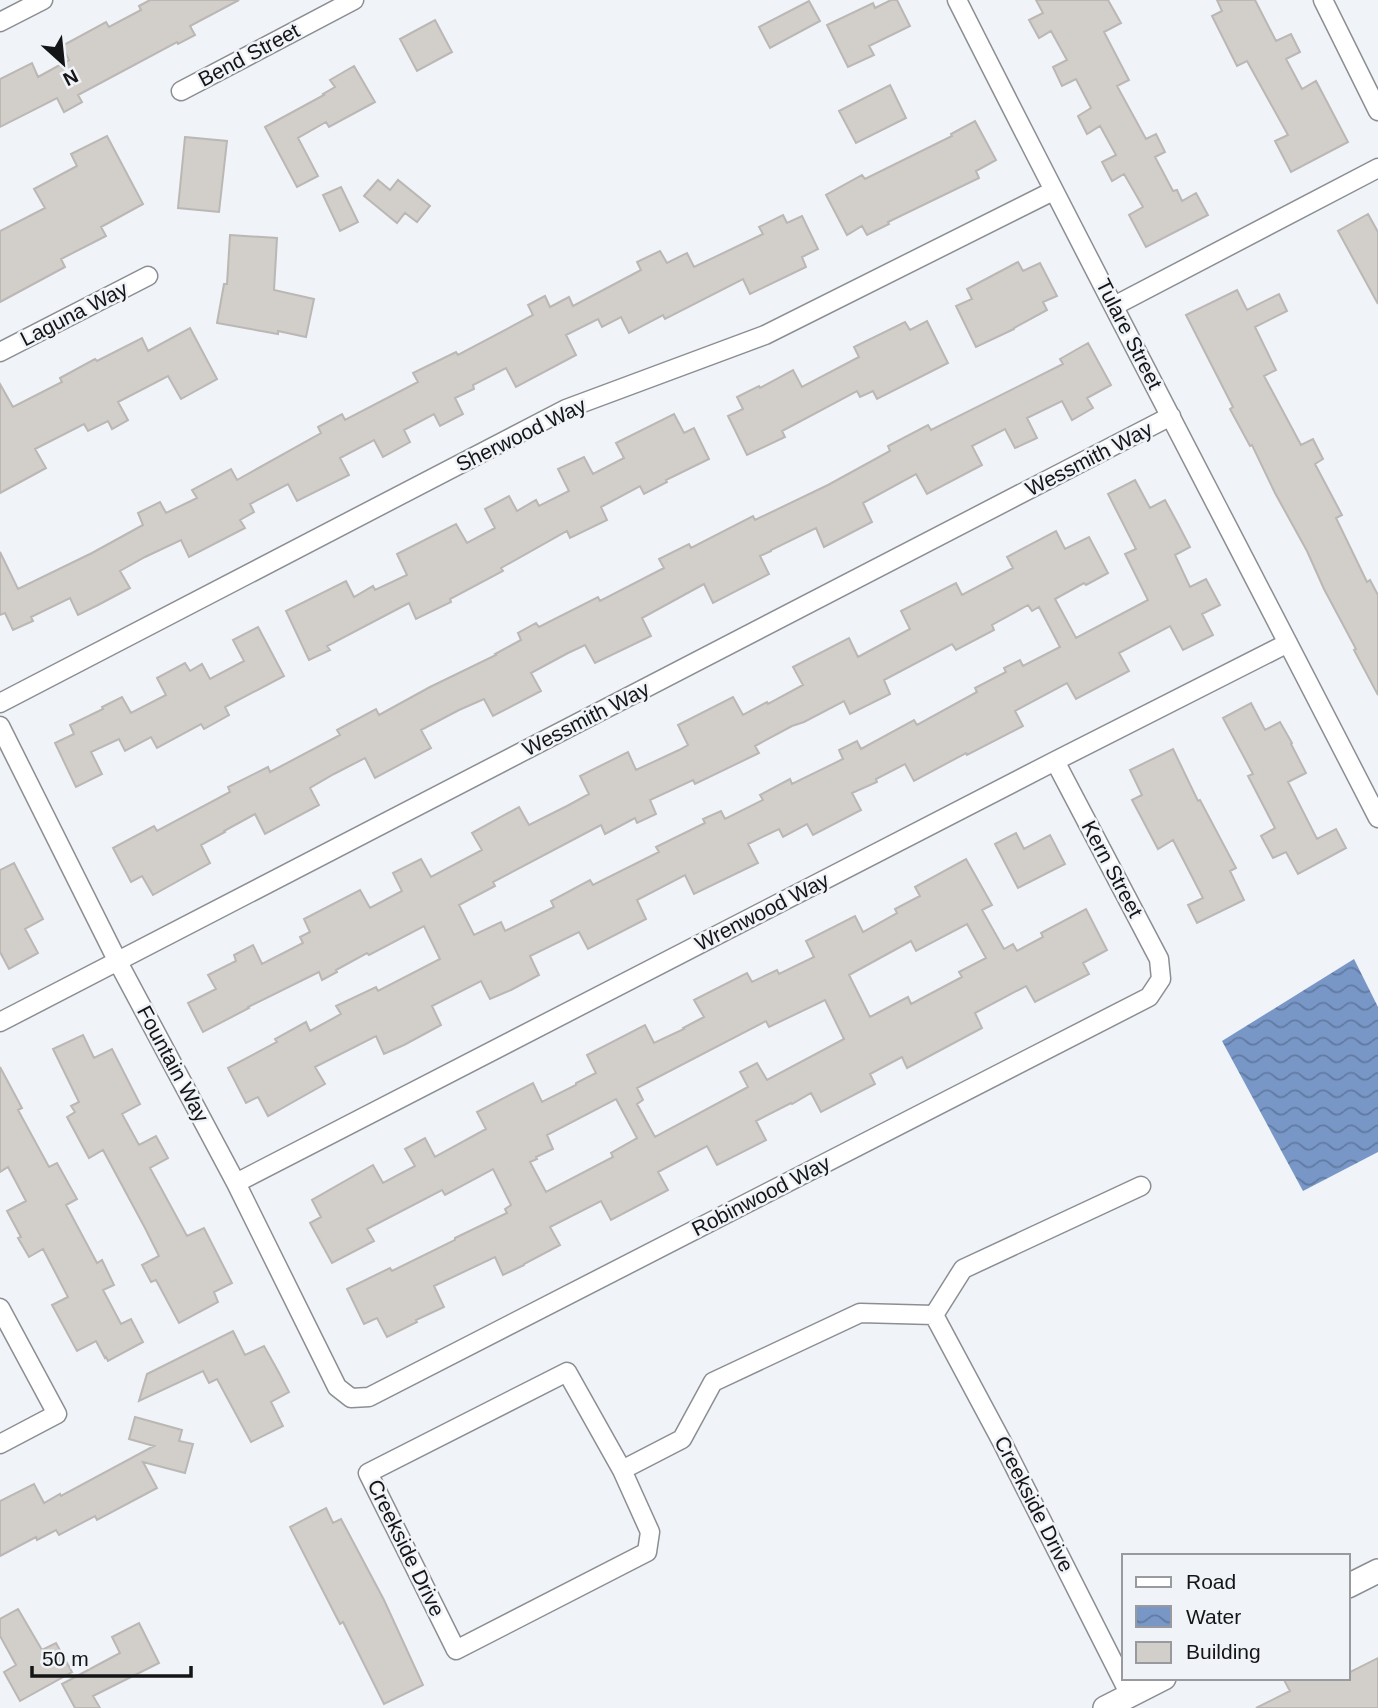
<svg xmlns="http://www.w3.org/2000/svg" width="1378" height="1708" font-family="Helvetica,sans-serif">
<defs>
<pattern id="water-waves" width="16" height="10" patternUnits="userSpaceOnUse" patternTransform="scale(1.75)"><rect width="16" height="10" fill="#7897c7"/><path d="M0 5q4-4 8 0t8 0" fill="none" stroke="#617aa1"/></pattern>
</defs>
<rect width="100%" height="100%" fill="#f0f3f7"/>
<!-- water -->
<path fill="url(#water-waves)" d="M1354,959L1378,1007V1152L1303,1191L1222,1041Z"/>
<!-- building -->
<path fill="#d2ceca" stroke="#bbb7b4" stroke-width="2" fill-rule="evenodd" d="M150,0H239L190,26L195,35L178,44L177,42L78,95L82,102L64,112L57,98L0,127V79L32,63L38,77L69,60L62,46L106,22L109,27L141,10L139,6Z
M891,0H897L910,26L869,46L874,55L848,67L827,25L873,3L875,8Z
M1036,0H1108L1121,23L1104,32L1129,80L1117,86L1146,139L1156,134L1165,152L1155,157L1173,191L1177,190L1182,201L1196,193L1208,215L1146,247L1129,215L1143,207L1124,174L1112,181L1102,162L1116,155L1100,126L1087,134L1078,116L1091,108L1076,79L1062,86L1053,67L1067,60L1051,31L1039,38L1029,20L1043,13Z
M1217,0H1255L1276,41L1291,34L1300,52L1286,59L1302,89L1316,81L1348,142L1291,172L1275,141L1288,135L1247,61L1237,66L1212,16L1222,11Z
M809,1L820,21L770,48L759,27Z
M435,20L452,52L417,71L400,39Z
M354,66L375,102L329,127L326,122L298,138L318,176L297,187L265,127L324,95L323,94L335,87L330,80Z
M890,85L906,118L856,143L839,111Z
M975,121L996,160L976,171L979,178L888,222L889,224L867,235L862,226L847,235L826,195L862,175L865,179L952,136L951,134Z
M107,136L143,204L101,227L106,236L61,259L65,267L0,302V231L45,208L34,189L77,166L71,154Z
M185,137L227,141L219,212L178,208Z
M378,180L390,190L398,180L430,206L417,222L405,213L397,223L364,196Z
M341,187L358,222L340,231L323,195Z
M1368,214L1378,232V304L1338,231Z
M783,215L787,223L802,216L818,249L802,257L806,267L750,294L743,279L665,319L663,315L629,333L621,317L602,327L598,319L566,335L576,355L516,387L506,368L473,385L474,389L455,398L463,414L440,426L434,414L404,430L410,442L383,457L374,440L340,458L349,475L297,501L288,484L250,504L254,512L240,520L245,528L189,557L181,540L145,557L120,571L130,588L98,605L78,615L70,598L31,617L33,621L13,630L5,613L0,615V552L18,589L92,553L143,525L138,513L160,502L166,513L197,498L192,490L231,469L237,480L321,433L318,427L342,414L345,420L418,382L413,373L456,352L458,355L533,315L528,305L545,296L550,307L569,297L573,306L641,270L637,262L660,251L667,263L687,253L694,267L763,234L759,227Z
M230,235L277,238L274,290L314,299L306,337L278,331V334L217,323L224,284H227Z
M1018,262L1023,271L1040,263L1057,296L1043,302L1047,310L1014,328V329L976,347L956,306L972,299L967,289Z
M1237,290L1247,310L1279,294L1287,311L1255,327L1276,370L1264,376L1301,445L1313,439L1323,459L1315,464L1342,515L1336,518L1367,582L1370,580L1378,595V695L1354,650L1356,649L1324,589L1307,551L1275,493L1252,445L1250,446L1230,409L1233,407L1186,315Z
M927,321L948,363L877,399L873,391L860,397L857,391L782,431L785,437L747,455L728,416L743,409L737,397L759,386L760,388L793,370L802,387L859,357L854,347L905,322L910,330Z
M190,328L217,379L181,399L168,376L118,402L128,420L112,429L108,421L88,431L84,424L35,449L46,468L0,493V384L13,407L62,382L60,378L95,359L97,361L142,338L148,351Z
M1088,343L1111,385L1087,398L1093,408L1072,420L1062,401L1027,418L1037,438L1015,448L1005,429L972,446L982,465L927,494L916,474L863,503L872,522L824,547L816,528L771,550V551L760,556L769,574L713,603L704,584L642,618L651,636L595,663L585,645L568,653L531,673L541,691L493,716L484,699L459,710L421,730L431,748L375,778L365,758L334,774L310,788L319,805L265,834L255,814L224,831L225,832L201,845L210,863L153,895L142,876L131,882L113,848L154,826L157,831L230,792L228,787L268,767L270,772L340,735L337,730L376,709L379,715L430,687L496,655L495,654L521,640L518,633L536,623L539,627L598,597L600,601L664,568L659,559L689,544L691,548L753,516L755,520L828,485L890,451L888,446L928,425L931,430L1063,364L1060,359Z
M674,414L684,433L694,428L709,459L666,480L667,482L644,494L640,486L601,507L607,520L570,538L567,531L501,568L503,571L450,599L451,602L416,619L409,603L327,646L330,650L309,660L286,611L346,581L354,597L373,586L375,590L407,575L397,554L456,524L467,543L495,528L485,509L509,496L517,511L536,500L539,506L569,491L558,469L584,457L593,474L624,458L616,443Z
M1135,480L1150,508L1165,500L1178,524L1190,547L1175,555L1190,587L1206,579L1220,605L1202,614L1213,635L1183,650L1170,626L1119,653L1129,671L1076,699L1067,683L1015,711L1023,726L967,755L966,753L914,781L905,764L876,779L877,782L852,793L861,810L813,835L807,824L783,837L779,829L748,844L758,863L694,894L685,875L637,900L646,919L588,949L579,932L530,956L539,975L511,990L490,999L481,981L432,1006L441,1025L404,1045L384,1054L376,1036L315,1067L325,1084L268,1116L258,1097L246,1103L228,1068L277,1042L275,1039L306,1022L310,1031L341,1014L336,1006L376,987L378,991L440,959L424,926L369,955L367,953L336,970L337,972L322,980L319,972L248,1007L249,1008L203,1032L188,1003L216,989L208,975L236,961L234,955L253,945L262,964L303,943L300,937L310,932L304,919L360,890L370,908L402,891L393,873L421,859L431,877L482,850L472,833L519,807L529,825L567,806L589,794L580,776L628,752L636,770L679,750L688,745L678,725L733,697L743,715L767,702L768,704L803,685L793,667L849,638L858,657L910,629L901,611L956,583L962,595L1013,568L1007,557L1056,531L1065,549L1089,537L1108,573L1086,585L1084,583L1055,599L1076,638L1148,600L1125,554L1136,549L1108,494ZM1028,605L1032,611L1039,607L1060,647L1023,666L1020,660L1004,668L1006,672L975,688L977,692L917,725L914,720L861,749L857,741L839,750L843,759L792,784L790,779L760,795L763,800L725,819L721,811L703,819L705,823L656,847L659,852L593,885L590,880L551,901L554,907L505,931L501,922L474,935L459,905L495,886L493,882L601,825L605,834L635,818L637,823L656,814L650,800L693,780L695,784L759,753L755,746L792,726L804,722L844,701L850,714L890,694L884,680L952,644L956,650L994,630L992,625Z
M258,627L284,676L225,707L229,715L204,729L201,724L157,748L151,737L125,751L119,739L91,752L102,774L76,787L55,743L74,734L70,725L103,709L102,707L122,697L131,713L166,695L157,678L185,663L190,671L202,664L210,679L244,661L233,640Z
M1251,703L1265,730L1280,722L1292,743L1291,744L1306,773L1288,782L1317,839L1336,829L1346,848L1298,874L1286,852L1273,858L1261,836L1275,828L1248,776L1253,774L1223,718Z
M1173,749L1198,801L1200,800L1236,868L1230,871L1244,900L1197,923L1188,905L1203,898L1186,865L1173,840L1158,849L1132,800L1142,795L1130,770Z
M1016,833L1024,849L1050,835L1065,864L1018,888L995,844Z
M966,859L992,905L982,910L1004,949L1013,944L1017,951L1043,937L1041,933L1086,909L1107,950L1083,963L1089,974L1035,1002L1026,986L975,1013L982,1028L907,1068L902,1057L870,1074L875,1084L821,1112L811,1093L792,1104L791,1103L756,1121L766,1140L717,1165L707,1146L658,1172L668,1190L611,1220L601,1201L550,1227L560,1245L524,1264V1265L503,1275L495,1257L434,1286L444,1307L416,1320L417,1322L387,1337L377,1318L364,1324L347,1289L390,1268L392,1271L455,1240V1238L507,1213L505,1209L511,1205L493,1169L445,1195L442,1190L367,1229L374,1241L332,1263L310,1223L321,1217L312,1200L373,1165L383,1183L415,1166L405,1149L425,1138L435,1157L486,1129L477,1112L533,1083L542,1102L576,1085V1083L596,1073L587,1055L645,1025L654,1043L684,1029L683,1028L704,1017L694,1000L747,973L752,982L777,970L779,974L814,957L806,941L855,916L863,932L897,913L895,909L920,896L915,887ZM967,924L986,958L959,972L962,977L911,1004L908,997L870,1017L849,975L911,941L916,951ZM825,1000L844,1039L767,1080L757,1063L740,1072L748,1087L655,1137L637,1104L643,1100L637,1088L766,1021L769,1027ZM616,1099L637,1138L611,1153L613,1157L546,1192L530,1162L537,1159L536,1157L553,1149L547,1135Z
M14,863L43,919L25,929L38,953L9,969L0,952V870Z
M83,1035L94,1058L112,1049L140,1104L122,1114L139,1145L156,1136L168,1158L150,1168L187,1236L204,1228L232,1283L214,1292L218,1302L179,1323L156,1280L151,1282L142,1265L159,1256L145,1228L103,1150L89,1158L67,1117L75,1112L71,1106L79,1102L53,1049Z
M0,1067L22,1108L18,1110L49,1167L57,1163L77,1199L66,1205L97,1263L102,1260L114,1285L103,1290L121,1324L131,1319L143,1342L108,1361L106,1357L105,1358L96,1341L77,1351L52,1305L68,1297L55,1272L43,1249L29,1257L18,1238L21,1237L7,1211L26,1201L8,1167L0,1172Z
M233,1331L245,1355L264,1346L278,1371L289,1392L271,1402L283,1426L251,1442L217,1379L209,1383L203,1371L139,1401L147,1374Z
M135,1417L182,1430L179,1441L193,1444L185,1473L143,1462L157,1488L97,1520L95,1516L59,1535L56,1530L37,1540L36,1537L0,1556V1501L34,1484L44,1503L60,1494L61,1496L154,1446L129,1439Z
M326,1508L333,1523L341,1519L384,1600L423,1685L384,1704L343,1622L340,1624L290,1527Z
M18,1609L42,1650L56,1643L72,1672L20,1701L4,1672L16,1665L0,1636V1619Z
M139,1623L159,1663L93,1696L100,1708H75L62,1684L120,1653L112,1637Z
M1378,1658V1708H1256L1290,1691L1283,1678H1348V1673Z"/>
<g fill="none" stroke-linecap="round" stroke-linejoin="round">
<defs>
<path id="minor" d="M957,0C1095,274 1238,545 1378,818
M1323,0L1378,111
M0,22L43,0
M181,91L354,0
M1114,306L1378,168
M0,352L148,276
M0,703L566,409L765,335L1053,191
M0,726L118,962L236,1183L337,1387L351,1398L369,1397L1149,997L1161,979L1159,959L1055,761
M0,1022L1171,416
M236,1183L1055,761L1288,643
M0,1308L57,1414L0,1444
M934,1315L1002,1442L1130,1695
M567,1372L622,1470L650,1532L647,1552L456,1650L368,1473Z
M622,1470L682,1439L713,1382L860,1313L934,1315L963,1269L1141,1186"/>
<path id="tertiary" d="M1348,1586L1378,1571
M1105,1708L1164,1678"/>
</defs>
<!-- minor casing -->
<use href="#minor" stroke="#8b8e92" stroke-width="21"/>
<!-- tertiary casing -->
<use href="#tertiary" stroke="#8b8e92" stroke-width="26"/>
<!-- minor -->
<use href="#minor" stroke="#fff" stroke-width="18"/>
<!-- tertiary -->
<use href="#tertiary" stroke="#fff" stroke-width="23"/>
</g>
<g text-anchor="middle" stroke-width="5" stroke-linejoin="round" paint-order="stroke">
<!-- street labels -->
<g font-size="21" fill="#141517" stroke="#f0f3f7">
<text transform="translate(249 55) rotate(-28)" y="7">Bend Street</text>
<text transform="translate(74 314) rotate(-27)" y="7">Laguna Way</text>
<text transform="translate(1129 334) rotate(63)" y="7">Tulare Street</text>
<text transform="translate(521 435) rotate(-26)" y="7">Sherwood Way</text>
<text transform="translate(1089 459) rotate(-27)" y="7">Wessmith Way</text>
<text transform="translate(586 719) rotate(-27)" y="7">Wessmith Way</text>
<text transform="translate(1112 869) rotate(62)" y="7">Kern Street</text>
<text transform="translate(762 912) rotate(-27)" y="7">Wrenwood Way</text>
<text transform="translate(173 1064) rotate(62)" y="7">Fountain Way</text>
<text transform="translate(761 1196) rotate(-27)" y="7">Robinwood Way</text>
<text transform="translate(1034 1504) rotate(63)" y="7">Creekside Drive</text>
<text transform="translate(406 1548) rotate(64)" y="7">Creekside Drive</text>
</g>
</g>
<!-- legend -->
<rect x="1122" y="1554" width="228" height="126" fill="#f0f3f7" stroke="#989a9d" stroke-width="2"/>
<rect x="1136" y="1577" width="35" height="10" fill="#ffffff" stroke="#989a9d" stroke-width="2"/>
<text x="1186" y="1589" font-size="21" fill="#141517">Road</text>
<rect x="1136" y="1606" width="35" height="21" fill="url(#water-waves)" stroke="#989a9d" stroke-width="2"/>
<text x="1186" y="1624" font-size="21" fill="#141517">Water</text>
<rect x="1136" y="1642" width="35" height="21" fill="#d2ceca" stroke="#989a9d" stroke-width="2"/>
<text x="1186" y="1659" font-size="21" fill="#141517">Building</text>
<!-- north arrow -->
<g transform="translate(63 63) rotate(153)" stroke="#f0f3f7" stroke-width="5" paint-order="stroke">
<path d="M0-5L12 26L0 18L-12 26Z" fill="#141517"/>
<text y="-10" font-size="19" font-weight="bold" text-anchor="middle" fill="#141517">N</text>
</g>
<!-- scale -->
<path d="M32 1666v10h159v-10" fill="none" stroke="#141517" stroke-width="3.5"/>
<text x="42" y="1666" font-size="21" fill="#141517" stroke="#f0f3f7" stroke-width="5" paint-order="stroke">50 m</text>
</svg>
